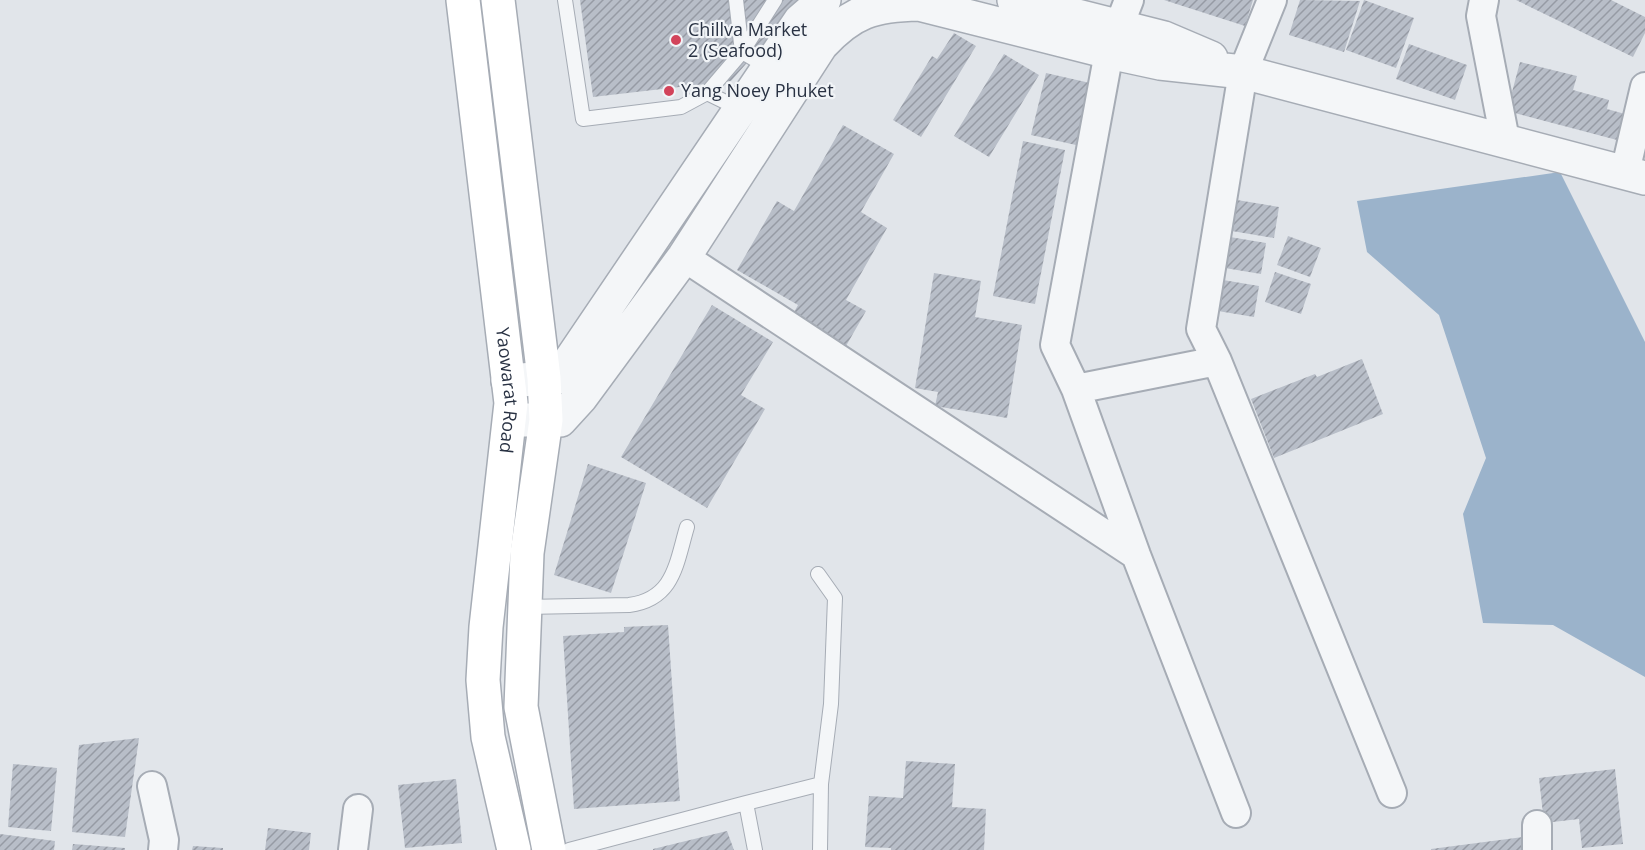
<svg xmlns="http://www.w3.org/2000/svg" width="1645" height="850" font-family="'Open Sans',sans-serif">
<defs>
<pattern id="building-hatch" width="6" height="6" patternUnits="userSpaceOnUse" patternTransform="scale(1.5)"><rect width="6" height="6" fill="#b8bec8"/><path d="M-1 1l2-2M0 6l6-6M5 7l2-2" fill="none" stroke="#969ba4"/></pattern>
</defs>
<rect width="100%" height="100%" fill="#e1e5ea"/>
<!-- water -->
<path fill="#9bb3cb" d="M1560,172L1645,342V677L1553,625L1483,623L1463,514L1486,458L1439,315L1367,252L1357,201Z"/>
<!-- building -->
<path fill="url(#building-hatch)" d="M580,0H802L731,81L593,97Z
M1164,0H1253L1245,26Z
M1300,0L1360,1L1344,52L1289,35Z
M1364,0L1414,18L1396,68L1346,50Z
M1516,0H1611L1645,17V33L1633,57Z
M954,33L976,46L921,137L893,120L932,56L937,59Z
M1409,44L1467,65L1455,100L1396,79Z
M1004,54L1039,75L989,157L954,136Z
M1520,62L1577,76L1573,90L1609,100L1607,109L1625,114L1617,140L1507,111Z
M1046,73L1090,83L1076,145L1031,135Z
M843,125L894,154L861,212L887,228L846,300L866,311L846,346L792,316L798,305L737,270L777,201L794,211Z
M1023,141L1065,150L1035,304L993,296Z
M1237,200L1279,207L1274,238L1232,231Z
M1224,236L1266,243L1261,274L1219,267Z
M1288,236L1321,248L1310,277L1277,265Z
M1275,272L1311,284L1301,314L1265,302Z
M934,273L981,281L975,317L1022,325L1007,418L935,406L938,392L915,388Z
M1217,279L1259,286L1254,317L1212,310Z
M712,305L773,342L741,395L765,409L707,508L621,457Z
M1362,359L1383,414L1274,458L1251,399L1315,374L1317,377Z
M588,464L646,483L611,593L554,575Z
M668,625L680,801L574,809L563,636L624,632V627Z
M139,738L125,837L72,832L79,745Z
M906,761L955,764L952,807L986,809L984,850H891V848L865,847L869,796L903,798Z
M13,764L57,768L51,831L8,827Z
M1615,769L1623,844L1582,848L1579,819L1544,823L1539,778Z
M456,779L462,843L405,848L398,785Z
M268,828L311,833L309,850H265Z
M727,831L734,850H653V849Z
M0,834L55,841L54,850H0Z
M1523,837L1524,850H1431V849Z
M73,844L125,848V850H72Z
M193,846L223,848V850H192Z"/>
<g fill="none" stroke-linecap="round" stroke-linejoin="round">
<defs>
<path id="service" d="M565,0L583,119L681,107L707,93L742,52L775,0
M736,0L742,52L768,67
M707,93L740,109
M818,574L835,598L831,704L821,784
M525,607L629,605C674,599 676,564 687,527
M746,803L821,784L820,850
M569,850L746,803L755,850"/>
<path id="minor" d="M1272,0L1243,72L1201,329L1217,361L1392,793
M1484,0L1481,16L1505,140
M1119,26L1129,0
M1109,52L1055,345L1076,389L1136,555L1236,813
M1625,172L1645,87
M684,257L1136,555
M1076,389L1217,361
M152,786L164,840L163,850
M1537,825V850
M353,850L358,809"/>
<path id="tertiary" d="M1014,0L1164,38L1211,58
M508,381L559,377L800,21L824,0
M510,420H560L581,397L684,257L821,45C852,11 874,5 919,4L1109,52L1160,63L1243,72L1645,178"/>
<g id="secondary">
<path id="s1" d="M463,0L511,403L486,627L483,680L488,737L514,850"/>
<path d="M498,0L544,378L546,420L527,553L521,707L549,850"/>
</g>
</defs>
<!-- service casing -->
<use href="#service" stroke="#a6acb5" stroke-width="16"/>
<!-- minor casing -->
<use href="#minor" stroke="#a6acb5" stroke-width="32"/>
<!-- tertiary casing -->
<use href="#tertiary" stroke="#a6acb5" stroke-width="36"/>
<!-- secondary casing -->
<use href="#secondary" stroke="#a6acb5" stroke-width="36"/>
<!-- service -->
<use href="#service" stroke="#f4f6f8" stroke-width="14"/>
<!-- minor -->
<use href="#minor" stroke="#f4f6f8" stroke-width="28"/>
<!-- tertiary -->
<use href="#tertiary" stroke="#f4f6f8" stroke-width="33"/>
<!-- secondary -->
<use href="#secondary" stroke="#fff" stroke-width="33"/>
</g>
<!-- markers -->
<g fill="#d2435a" stroke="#f1f4f7" stroke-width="2">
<circle cx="676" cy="40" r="6"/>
<circle cx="669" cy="91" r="6"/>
</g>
<g text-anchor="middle" stroke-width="4.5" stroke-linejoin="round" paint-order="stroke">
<!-- poi labels -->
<g font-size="18" fill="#293243" stroke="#f1f4f7" text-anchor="start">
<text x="688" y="36">Chillva Market<tspan x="688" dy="21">2 (Seafood)</tspan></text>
<text x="681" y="97">Yang Noey Phuket</text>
</g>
<!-- street labels -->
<g font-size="18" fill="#293243" stroke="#f1f4f7">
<text dy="6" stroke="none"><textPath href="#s1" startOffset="393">Yaowarat Road</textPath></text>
</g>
</g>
</svg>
